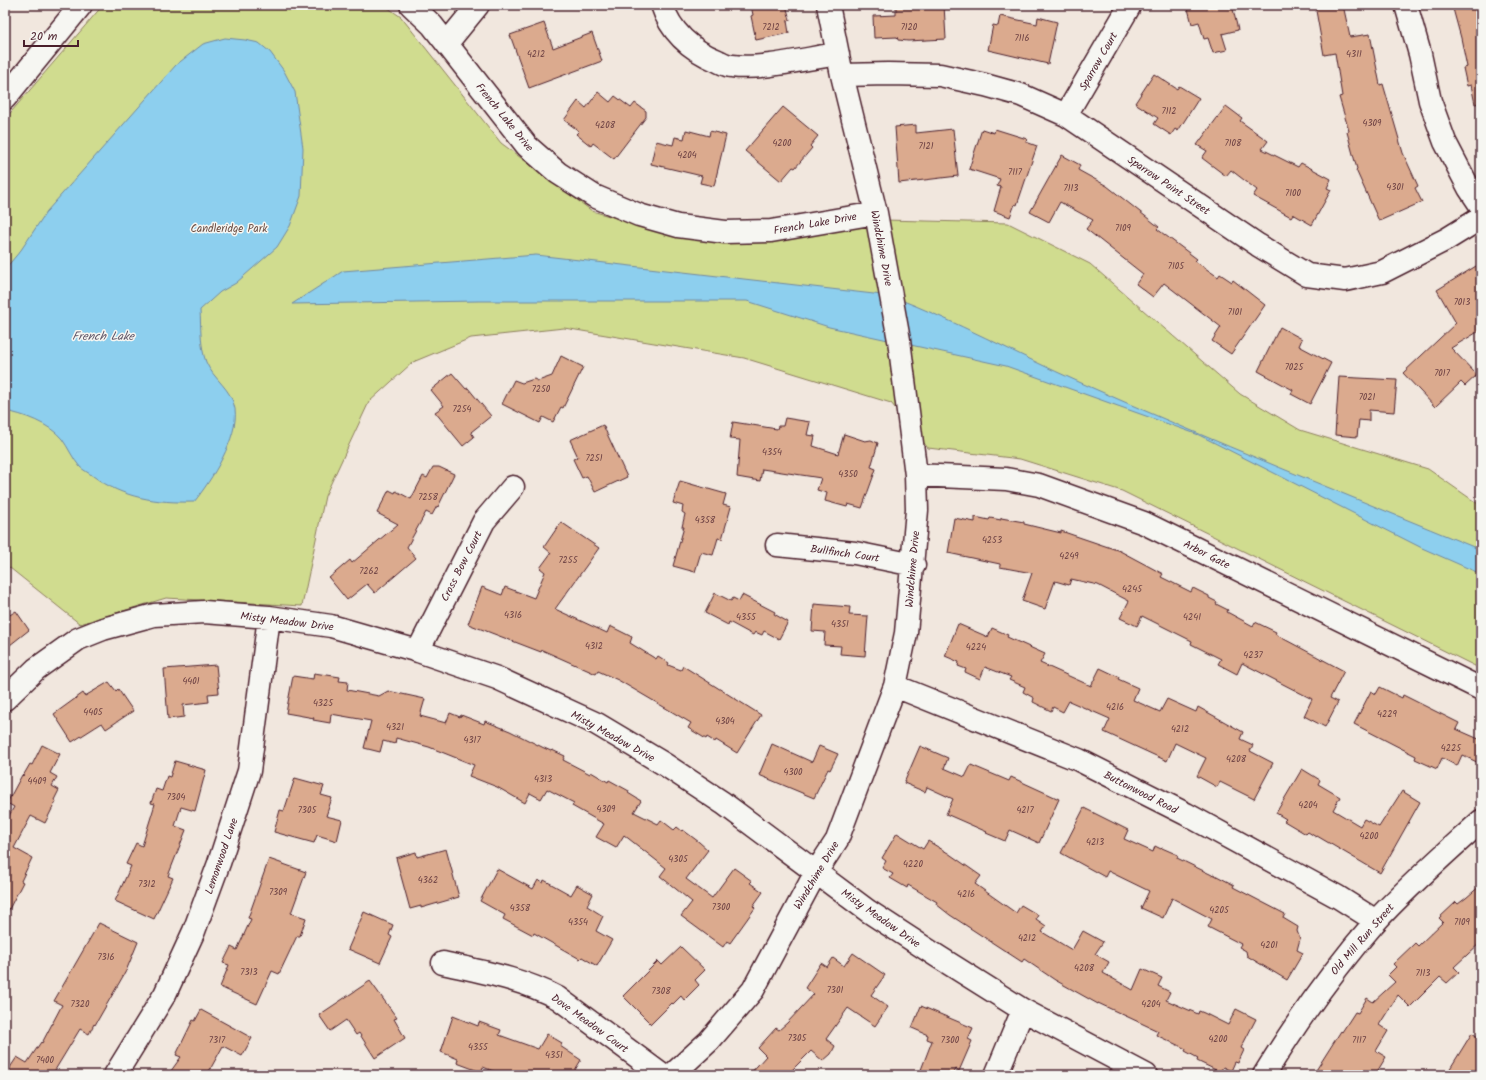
<svg xmlns="http://www.w3.org/2000/svg" width="1486" height="1080" font-family="Kalam,sans-serif">
<rect width="100%" height="100%" fill="#f1e7de"/>
<filter id="ink" filterUnits="userSpaceOnUse"><feTurbulence type="fractalNoise" baseFrequency=".025" numOctaves="2"/><feDisplacementMap in="SourceGraphic" scale="8" xChannelSelector="R" yChannelSelector="G"/><feConvolveMatrix kernelMatrix="1 2 1 2 8 2 1 2 1" color-interpolation-filters="sRGB"/></filter>
<g filter="url(#ink)">
<!-- green -->
<path fill="#d0dc8f" stroke="#8d7e5d" d="M103,5H384L401,17L501,143L592,211L689,239L843,219L1008,223L1090,264L1240,394L1300,430L1428,469L1481,506V669L1122,491L1020,459L928,448L891,403L744,358L564,328L471,338L413,362L369,402L325,496L302,606L166,598L80,624L5,564V119Z"/>
<!-- water -->
<path fill="#8dcfee" stroke="#7289a0" d="M225,38L245,40L259,43L270,52L284,71L295,92L303,148L301,196L290,226L277,247L236,283L220,292L200,310C201,327 200,346 206,362C213,379 232,389 235,409C239,437 211,481 194,502C156,503 123,498 93,476C89,473 83,470 80,467C73,459 68,447 62,439C50,424 23,414 5,411V269L21,250L47,211L176,65L203,44Z
M536,255L891,296C956,321 1016,354 1079,382C1212,441 1347,495 1481,550V574L1422,548L1199,435L1006,366L829,327L747,301H478L292,304L343,271Z"/>
<!-- building -->
<path fill="#dbaa8e" stroke="#4a1f2b" d="M751,5H786L790,20L787,21L789,33L756,40L751,16L753,15Z
M907,5H944L946,39L908,41L898,40L897,37L874,38L873,16L896,15V6Z
M1187,5H1232L1238,30L1222,34L1227,50L1213,53L1208,38L1204,39L1199,22L1192,24Z
M1315,5H1343L1350,37L1370,34L1380,85L1383,84L1403,153L1418,186L1415,188L1422,202L1379,221L1356,170L1357,169L1347,132L1349,131L1339,97L1342,96L1335,53L1324,55Z
M1452,5H1481V103L1475,104L1471,85L1467,86L1463,68L1467,67L1461,38Z
M1000,16L1037,24L1038,17L1057,22L1048,64L988,50L993,25L998,26Z
M544,23L553,48L592,33L602,61L529,88L510,35Z
M1154,74L1177,89L1179,86L1199,98L1178,131L1175,129L1171,135L1154,124L1158,118L1135,103Z
M598,92L610,102L615,96L631,108L635,103L646,111V117L614,159L593,143L591,146L576,134L579,131L564,120L578,101L586,108Z
M1226,106L1242,118L1240,121L1268,141L1262,149L1298,167L1301,163L1331,179L1327,188L1331,190L1312,225L1293,214L1291,217L1253,196L1257,190L1231,170L1226,176L1202,158L1207,151L1197,145Z
M783,107L818,136L810,146L812,148L795,168L793,167L781,181L745,151Z
M916,125V133L953,129L958,176L899,183L895,127Z
M982,129L994,133L995,129L1027,139L1026,142L1037,146L1017,205L1015,204L1010,217L994,211L1001,187L997,186L1000,179L969,169Z
M686,130L709,136L710,131L726,135L714,186L700,183L702,176L651,164L656,141L673,145L675,137L684,139Z
M1062,155L1080,165L1078,170L1107,186L1159,227L1157,229L1197,259L1195,261L1218,277L1220,274L1232,282L1233,280L1265,305L1231,354L1212,341L1221,327L1164,283L1153,297L1136,284L1143,274L1086,229L1093,220L1060,202L1049,222L1030,212Z
M1481,263V330L1451,348L1477,375L1465,386L1461,382L1435,407L1403,373L1456,323L1437,290Z
M1280,327L1302,339L1299,346L1331,363L1310,404L1291,394L1293,390L1258,371Z
M561,356L583,367L563,408L561,407L553,422L543,417L540,423L502,404L514,380L522,383L534,379L538,381L552,376Z
M452,373L466,389L468,388L491,416L471,432L474,437L463,446L435,412L444,406L431,390Z
M1339,377L1397,380L1394,412L1369,410V421L1359,420L1357,437L1335,435Z
M785,418L810,422L807,435L815,436L813,446L838,454L844,434L865,441L871,440L878,443L871,467L876,469L862,508L848,504L847,507L825,501L827,493L817,490L821,478L762,469L760,481L737,477L740,440L730,439L733,422L777,429L778,426H783Z
M603,425L627,477L595,492L587,476L582,478L573,459L578,457L570,440Z
M433,467H439L454,474L438,507L437,506L432,515L426,512L407,547L416,558L375,593L367,584L347,600L329,578L350,560L352,563L398,524L377,513L389,490L395,493L396,491L411,499L423,476L427,478Z
M680,481L726,494L723,505L731,507L722,539L718,538L713,555L701,552L695,572L673,566L684,527H682L685,514L682,512L683,506L673,503Z
M975,517L989,520L990,518L1001,520V518L1024,522V524L1061,533V531L1120,551L1163,574L1161,577L1191,592L1193,588L1209,596V598L1217,602L1216,604L1228,610L1227,612L1253,626L1255,622L1276,632L1275,634L1284,639L1344,671L1330,698L1338,702L1325,727L1304,716L1312,699L1242,663L1237,674L1218,664L1221,659L1191,644L1192,641L1142,616L1137,626L1120,618L1129,601L1098,585L1071,579L1069,585L1055,581L1045,609L1022,601L1032,573L1000,567V564L948,553L954,518L975,522Z
M561,522L599,548L555,609L607,633L610,626L632,637L630,643L656,659L658,656L669,663L668,665L681,670L683,666L761,715L737,753L716,740L715,742L707,737L706,739L688,728L691,723L618,680L598,671L596,674L542,650L541,652L468,624L482,587L502,595L505,587L534,598L545,572L540,568L551,553L544,547Z
M715,593L731,601L733,598L739,601L742,595L775,612L774,614L788,622L779,639L764,631L762,635L755,632L753,635L729,622L728,625L705,613Z
M814,604L850,607L849,615L868,616L865,656L840,654L841,646L824,645L825,632L812,631Z
M16,611L29,630L5,649V618Z
M958,624L988,637L992,628L1008,635L1007,637L1045,654L1040,663L1091,686L1100,668L1119,677L1118,679L1138,688L1133,700L1160,712L1167,699L1196,712L1198,707L1243,732L1240,739L1253,745L1250,751L1273,763L1254,799L1220,782L1217,787L1197,776L1206,758L1175,743L1167,761L1104,732L1110,719L1069,701L1063,712L1053,707L1051,711L1033,702L1034,698L1023,692L1025,687L1009,680L1011,677L985,667L980,679L965,672L966,669L958,666L959,662L945,656Z
M216,665L219,693L208,694L209,702L183,705L184,717L168,719L164,669Z
M314,673L340,677L339,681L348,682L347,690L379,696L388,691L425,699L420,716L446,723L450,713L460,717L461,715L484,724L485,721L510,731L544,748L551,751L552,750L565,756L563,760L590,774L591,772L608,782L609,780L629,791L628,793L641,801L634,812L658,824L661,820L674,830L677,827L682,831L683,830L699,842L708,850L686,879L712,898L734,868L752,881L750,883L763,892L753,906L755,908L730,943L727,941L723,947L681,916L692,902L660,876L666,868L624,835L616,848L596,837L604,824L572,806L574,803L547,789L541,799L530,793L525,803L497,787L469,776L474,765L429,747L396,738L395,744L383,741L380,752L364,748L371,721L331,714L330,723L313,720L314,718L286,713L293,676L313,679Z
M109,682L116,691L118,689L133,711L106,729L102,723L72,742L54,714L83,693L85,696Z
M1380,687L1402,698L1403,695L1459,723L1456,729L1481,740V764L1462,755L1457,766L1442,758L1437,769L1415,759L1416,756L1354,724L1371,691L1376,694Z
M772,744L812,762L819,746L838,754L830,770L828,769L814,798L759,775Z
M42,745L60,754L50,773L57,777L52,786L59,790L54,800L56,801L45,823L31,816L14,848L32,858L21,881L23,882L5,917V823L14,807L7,803L22,775L23,776L30,764L32,765Z
M920,746L948,758L944,768L965,777L971,765L1009,781L1011,777L1059,799L1039,843L1010,830L1005,841L986,833L987,832L946,814L953,799L927,787L925,792L904,783Z
M175,761L206,770L195,811L181,807L175,826L186,830L168,876L173,878L154,919L115,901L131,866L126,864L136,843L142,846L155,804L151,803L156,789L162,791L167,776L170,777Z
M1302,769L1320,780L1318,784L1340,797L1333,810L1360,826L1364,819L1379,827L1402,791L1420,802L1380,873L1317,836L1316,837L1308,832L1306,834L1284,821L1286,819L1276,813Z
M295,778L324,786L321,795L332,798L326,816L342,820L337,841L317,835L314,843L274,832L280,810L284,811Z
M1084,808L1128,830L1124,839L1153,852L1155,846L1161,849L1162,848L1178,855L1177,858L1212,875L1213,874L1234,885L1233,887L1285,914L1283,918L1298,927L1297,931L1300,939L1297,950L1303,953L1287,980L1247,956L1246,951L1239,947L1241,944L1208,927L1212,919L1172,898L1163,918L1141,908L1149,891L1108,871L1105,877L1061,853Z
M897,833L923,849L928,841L948,853L981,876L975,884L1016,913L1021,905L1038,915L1036,919L1046,926L1042,932L1072,950L1083,931L1103,942L1095,954L1109,962L1103,973L1133,990L1142,969L1162,978L1158,986L1170,992L1166,1000L1198,1014L1199,1011L1204,1013L1228,1025L1236,1009L1256,1019L1241,1048L1244,1050L1238,1063L1235,1062L1231,1071L1223,1067L1220,1072L1197,1061L1198,1058L1185,1051L1186,1049L1156,1035L1158,1031L1098,1003V1004L1055,980L1024,959L1022,962L950,915L936,904L937,902L908,885L907,888L890,878L893,874L882,868L886,861L882,858Z
M446,849L459,897L421,908V906L410,909L396,858L416,852L417,857Z
M269,859L306,872L291,913L306,918L300,936H297L279,974L272,971L257,1004L220,987L229,965L223,963L231,947L237,950L251,919L248,918Z
M497,869L533,889L538,880L543,883L544,880L571,895L577,885L593,894L587,906L603,916L596,931L612,940L597,966L582,957L580,959L534,933L533,935L503,919L505,915L480,901Z
M1481,885V942L1454,967L1459,972L1447,983L1440,977L1410,1007L1398,995L1379,1025L1388,1031L1376,1051L1386,1057L1375,1075H1313L1341,1031L1342,1032L1355,1012L1358,1013L1367,998L1373,1002L1395,982L1388,975L1396,967L1393,964L1415,943L1418,946L1443,922L1439,918L1456,902L1458,904L1466,898Z
M364,912L393,925L389,935L392,937L380,963L348,949Z
M99,923L138,942L126,971L95,1025L94,1024L89,1034L80,1029L52,1075H5L17,1057L27,1063L41,1042L42,1043L62,1005L54,1001Z
M681,947L705,970L695,980L699,985L684,1000L681,996L673,1004L672,1003L651,1024L623,996L658,961L662,965Z
M853,953L885,975L871,995L888,1007L875,1026L848,1008L826,1039L835,1046L831,1054L823,1061L811,1051L787,1075H749L766,1056L758,1048L776,1028L779,1030L787,1023L814,994L805,988L821,963L827,967L833,958L844,966Z
M370,981L397,1018L394,1019L405,1038L375,1058L359,1033L356,1035L346,1020L330,1031L319,1015Z
M921,1006L973,1028L968,1039L972,1041L959,1071L956,1069L953,1075H919L932,1041L927,1039L928,1035L912,1028Z
M201,1010L252,1038L242,1056L223,1046L207,1075H168L181,1057L176,1055L193,1020L195,1021Z
M453,1016L478,1026L479,1022L501,1030L499,1035L538,1049L547,1034L562,1043L560,1046L581,1060L572,1075H503L483,1067L481,1072L457,1063L458,1059L441,1052Z
M1472,1033L1481,1039V1075H1446Z"/>
<g fill="none" stroke-linecap="round" stroke-linejoin="round">
<defs>
<path id="minor" d="M411,5L432,25L527,146L558,173L594,196L639,215L678,226L725,232L771,231L876,213
M662,5C671,33 691,50 718,61C722,63 727,66 732,66C761,70 808,58 838,54
M1406,5L1420,54L1430,101L1445,142L1469,188L1481,206
M447,43L478,5
M842,75L888,74L940,75L985,85L1021,95L1066,115L1258,245L1307,275L1345,280L1382,272L1447,239L1481,218
M5,98L81,5
M1066,115L1129,7
M916,475L1006,479L1039,485L1144,523L1481,689
M777,545L855,553L914,565
M418,651L484,521L513,487
M895,686L1079,760L1186,814L1338,897L1376,921
M5,699L36,669L78,639L103,629L154,615L204,612L269,617L331,626L418,651L497,678L597,724L664,764L723,803L868,911L937,956L1023,1010L1146,1075
M443,963C483,972 523,979 558,998L662,1075
M115,1075L165,994L194,931L219,863L249,771L269,617
M672,1075L709,1041L753,990L816,872L837,840L895,686L906,633L917,510L916,475L899,340L876,213L842,75L828,5
M996,1075L1023,1010
M1264,1075C1297,1021 1333,970 1375,922C1408,886 1445,854 1481,821"/>
</defs>
<!-- minor casing -->
<use href="#minor" stroke="#4a1f2b" stroke-width="25"/>
<!-- minor -->
<use href="#minor" stroke="#f6f6f2" stroke-width="22"/>
</g>
</g>
<g text-anchor="middle" stroke-width="3" stroke-linejoin="round" paint-order="stroke">
<!-- number labels -->
<g font-size="9" fill="#6e4244">
<text x="771" y="30">7212</text>
<text x="909" y="30">7120</text>
<text x="1022" y="41">7116</text>
<text x="536" y="57">4212</text>
<text x="1354" y="57">4311</text>
<text x="1169" y="114">7112</text>
<text x="1372" y="126">4309</text>
<text x="605" y="128">4208</text>
<text x="782" y="146">4200</text>
<text x="1233" y="146">7108</text>
<text x="926" y="149">7121</text>
<text x="687" y="158">4204</text>
<text x="1015" y="175">7117</text>
<text x="1395" y="190">4301</text>
<text x="1071" y="191">7113</text>
<text x="1293" y="196">7100</text>
<text x="1123" y="231">7109</text>
<text x="1176" y="269">7105</text>
<text x="1462" y="305">7013</text>
<text x="1235" y="315">7101</text>
<text x="1294" y="370">7025</text>
<text x="1442" y="376">7017</text>
<text x="541" y="392">7250</text>
<text x="1367" y="400">7021</text>
<text x="462" y="412">7254</text>
<text x="772" y="455">4354</text>
<text x="594" y="461">7251</text>
<text x="848" y="477">4350</text>
<text x="428" y="500">7258</text>
<text x="705" y="523">4358</text>
<text x="992" y="543">4253</text>
<text x="1069" y="559">4249</text>
<text x="568" y="563">7255</text>
<text x="369" y="574">7262</text>
<text x="1132" y="592">4245</text>
<text x="513" y="618">4316</text>
<text x="746" y="620">4355</text>
<text x="1192" y="620">4241</text>
<text x="840" y="627">4351</text>
<text x="594" y="649">4312</text>
<text x="976" y="650">4224</text>
<text x="1253" y="658">4237</text>
<text x="191" y="684">4401</text>
<text x="323" y="706">4325</text>
<text x="1115" y="710">4216</text>
<text x="93" y="715">4405</text>
<text x="1387" y="717">4229</text>
<text x="725" y="724">4304</text>
<text x="395" y="730">4321</text>
<text x="1180" y="732">4212</text>
<text x="472" y="743">4317</text>
<text x="1451" y="751">4225</text>
<text x="1236" y="762">4208</text>
<text x="793" y="775">4300</text>
<text x="543" y="782">4313</text>
<text x="37" y="784">4409</text>
<text x="176" y="800">7304</text>
<text x="1308" y="808">4204</text>
<text x="606" y="812">4309</text>
<text x="307" y="813">7305</text>
<text x="1025" y="813">4217</text>
<text x="1369" y="839">4200</text>
<text x="1095" y="845">4213</text>
<text x="678" y="862">4305</text>
<text x="913" y="867">4220</text>
<text x="428" y="883">4362</text>
<text x="147" y="887">7312</text>
<text x="278" y="895">7309</text>
<text x="966" y="897">4216</text>
<text x="721" y="910">7300</text>
<text x="520" y="911">4358</text>
<text x="1219" y="913">4205</text>
<text x="578" y="925">4354</text>
<text x="1462" y="925">7109</text>
<text x="1027" y="941">4212</text>
<text x="1269" y="948">4201</text>
<text x="106" y="960">7316</text>
<text x="1084" y="971">4208</text>
<text x="249" y="975">7313</text>
<text x="1423" y="976">7113</text>
<text x="835" y="993">7301</text>
<text x="661" y="994">7308</text>
<text x="80" y="1007">7320</text>
<text x="1151" y="1007">4204</text>
<text x="797" y="1041">7305</text>
<text x="1218" y="1042">4200</text>
<text x="217" y="1043">7317</text>
<text x="950" y="1043">7300</text>
<text x="1359" y="1043">7117</text>
<text x="478" y="1050">4355</text>
<text x="554" y="1058">4351</text>
<text x="45" y="1063">7400</text>
</g>
<!-- street labels -->
<g font-size="11" fill="#4a1f2b" stroke="#f6f6f2">
<text transform="translate(1098 61) rotate(-60)" y="4">Sparrow Court</text>
<text transform="translate(505 117) rotate(51)" y="4">French Lake Drive</text>
<text transform="translate(1169 185) rotate(34)" y="4">Sparrow Point Street</text>
<text transform="translate(815 223) rotate(-10)" y="4">French Lake Drive</text>
<text transform="translate(882 248) rotate(79)" y="4">Windchime Drive</text>
<text transform="translate(845 553) rotate(8)" y="4">Bullfinch Court</text>
<text transform="translate(1207 554) rotate(27)" y="4">Arbor Gate</text>
<text transform="translate(461 566) rotate(-63)" y="4">Cross Bow Court</text>
<text transform="translate(912 569) rotate(-85)" y="4">Windchime Drive</text>
<text transform="translate(287 621) rotate(7)" y="4">Misty Meadow Drive</text>
<text transform="translate(613 736) rotate(29)" y="4">Misty Meadow Drive</text>
<text transform="translate(1141 792) rotate(27)" y="4">Buttonwood Road</text>
<text transform="translate(221 856) rotate(-71)" y="4">Lemonwood Lane</text>
<text transform="translate(816 875) rotate(-59)" y="4">Windchime Drive</text>
<text transform="translate(881 918) rotate(35)" y="4">Misty Meadow Drive</text>
<text transform="translate(1362 939) rotate(-49)" y="4">Old Mill Run Street</text>
<text transform="translate(590 1023) rotate(36)" y="4">Dove Meadow Court</text>
</g>
<!-- park labels -->
<g font-size="11" fill="#6c4e44" stroke="#f6f6f2">
<text x="229" y="232">Candleridge Park</text>
</g>
<!-- water labels -->
<g font-size="12" font-style="italic" fill="#5e5466" stroke="#f6f6f2">
<text x="103" y="340">French Lake</text>
</g>
</g>
<!-- margin -->
<rect width="1486" height="1080" fill="none" stroke="#f6f6f2" stroke-width="20"/>
<rect x="10" y="10" width="1466" height="1060" fill="none" stroke="#4a1f2b" stroke-width="1.5" filter="url(#ink)"/>
<!-- scale -->
<path d="M24 40v6h54v-6" fill="none" stroke="#4a1f2b" stroke-width="2"/>
<text x="30" y="40" font-size="12" fill="#4a1f2b" stroke="#f6f6f2" stroke-width="3" paint-order="stroke">20 m</text>
</svg>
